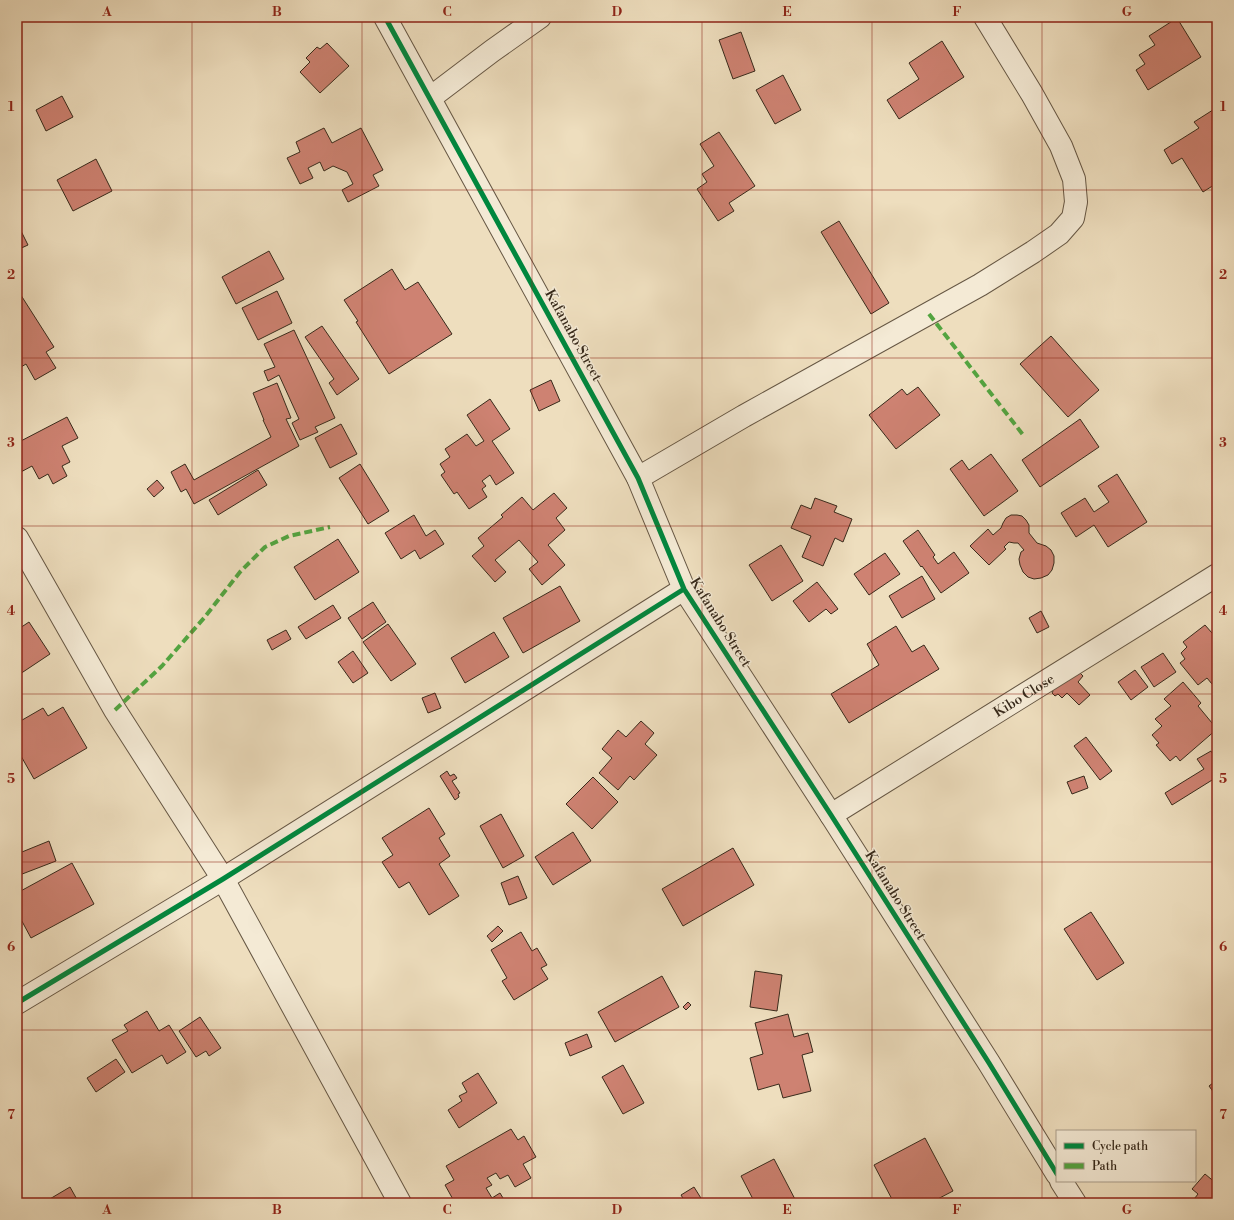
<svg xmlns="http://www.w3.org/2000/svg" width="1234" height="1220" font-family="'Libre Bodoni',serif">
<rect width="100%" height="100%" fill="#eedebe"/>
<filter id="stains"><feTurbulence type="fractalNoise" baseFrequency=".005" numOctaves="4"/><feColorMatrix values="0 0 0 0 .2 0 0 0 0 .09 0 0 0 0 .02 0 0 0 .5 -.17"/></filter>
<radialGradient id="worn" r=".72"><stop offset=".6" stop-color="#630" stop-opacity="0"/><stop offset="1" stop-color="#630" stop-opacity=".3"/></radialGradient>
<!-- building -->
<path fill="#ce8272" stroke="#382a1b" d="M1177,18L1201,57L1148,90L1136,70L1145,64L1139,55L1155,45L1149,36Z
M741,32L755,71L733,79L719,40Z
M942,41L964,77L899,119L887,100L919,79L909,63Z
M327,43L349,66L320,93L300,72L310,62L306,58L317,47L320,49Z
M783,75L801,110L775,124L756,90Z
M62,96L73,117L46,131L36,110Z
M1216,108L1217,110V183L1203,192L1182,158L1172,164L1164,150L1199,128L1194,122Z
M324,128L332,143L361,128L383,170L373,175L379,186L348,202L342,190L353,184L347,172L333,166L324,171L320,162L308,168L313,178L300,184L287,158L300,152L296,142Z
M719,132L755,186L729,203L734,211L718,221L697,189L707,182L702,174L714,166L700,144Z
M96,159L112,191L73,211L57,180Z
M839,221L889,303L871,314L821,232Z
M19,227L28,245L17,250V228Z
M269,251L284,279L236,304L222,277Z
M392,269L405,290L418,282L452,334L389,374L356,322L358,321L344,300Z
M17,289L54,347L46,352L56,368L35,380L26,364L21,367L20,366L17,368Z
M277,291L292,323L258,340L242,308Z
M322,326L359,379L337,395L329,383L334,379L305,337Z
M294,330L335,418L315,427L318,432L300,440L292,423L299,419L279,375L268,381L264,371L275,367L264,344Z
M1051,336L1099,390L1068,417L1020,364Z
M551,380L560,401L539,411L530,390Z
M277,383L291,418L286,419L299,446L194,504L186,489L181,492L171,472L185,464L194,480L271,437L263,420H264L253,393Z
M918,387L940,415L896,449L869,415L902,389L907,395Z
M490,399L510,429L492,441L514,473L496,485L490,475L482,481L486,486L482,489L487,497L469,509L457,492L454,494L441,475L445,472L440,464L450,457L445,449L467,434L476,446L484,441L467,415Z
M67,417L78,438L62,446L70,462L62,466L67,476L53,484L48,474L39,479L32,466L19,473L17,470V443Z
M1080,419L1099,447L1040,487L1022,460Z
M341,424L357,454L330,468L315,438Z
M991,454L1018,491L984,516L950,469L962,460L969,470Z
M360,464L389,511L368,524L339,478Z
M258,470L267,485L218,515L209,500Z
M1117,474L1147,522L1108,547L1094,525L1076,537L1061,513L1085,498L1094,512L1109,502L1098,486Z
M157,480L164,488L154,497L147,489Z
M554,493L567,508L556,518L565,530L548,545L565,565L542,585L529,569L538,562L519,540L495,560L506,572L495,582L472,556L484,546L478,538L503,517L501,515L522,497L533,510Z
M815,498L837,506L834,512L852,519L843,542L835,538L823,566L802,557L811,536L791,528L801,505L811,509Z
M414,515L426,536L435,530L444,544L420,559L415,550L401,559L385,533Z
M1011,515H1017L1022,516L1026,520L1029,525V533L1037,543L1046,546L1051,550L1054,556V563L1052,570L1048,575L1041,578L1034,579L1028,577L1023,572L1020,565L1019,559L1021,552L1024,550L1018,543H1014L1009,542L1004,547L1006,549L989,565L970,546L988,529L993,535L1001,528L1003,523L1006,518Z
M918,530L935,555L933,557L938,564L954,552L969,573L941,593L922,566L921,567L903,541Z
M338,539L359,572L315,600L294,567Z
M781,545L803,581L772,601L749,565Z
M885,553L900,574L869,595L854,574Z
M922,576L935,599L902,618L889,596Z
M817,582L838,609L831,614L826,609L809,622L793,601Z
M560,586L580,621L523,653L503,618Z
M373,602L386,622L362,639L348,618Z
M333,605L341,618L306,639L298,627Z
M1041,611L1049,627L1037,633L1029,618Z
M29,622L50,654L17,676V630Z
M388,624L416,664L391,681L363,642Z
M1205,625L1212,633L1217,629V690L1207,678L1198,685L1180,663L1185,659L1181,653L1187,647L1183,642Z
M896,626L912,652L924,645L939,669L849,723L831,694L879,665L867,644Z
M286,630L291,639L272,650L267,640Z
M494,632L509,657L465,683L451,658Z
M353,651L368,673L353,683L338,662Z
M1163,653L1176,672L1154,687L1141,667Z
M1076,669L1083,676L1078,682L1090,695L1079,705L1067,693L1062,698L1058,694L1055,696L1052,693L1053,691L1049,687Z
M1135,670L1148,687L1131,700L1118,682Z
M1183,682L1201,703L1198,706L1217,729L1180,761L1176,756L1170,761L1156,745L1159,743L1152,735L1162,726L1155,719L1171,706L1164,699Z
M435,693L441,708L428,713L422,698Z
M63,707L87,748L34,779L17,749V723L43,708L48,716Z
M641,721L654,733L645,744L657,755L634,780L630,776L618,790L599,773L612,758L602,749L618,730L626,737Z
M1086,737L1112,771L1100,780L1074,746Z
M1211,751L1217,761V777L1172,805L1165,793L1204,769L1197,759Z
M447,771L450,776L454,774L457,778L452,781L460,793L458,794L459,797L455,800L440,776Z
M1084,776L1088,788L1072,794L1067,782Z
M593,777L618,802L592,829L566,804Z
M429,808L445,834L439,838L450,856L439,864L459,896L429,915L409,882L399,888L382,862L393,855L382,838Z
M501,814L524,856L503,868L480,826Z
M573,832L591,861L553,885L535,857Z
M49,841L56,861L17,876V854Z
M733,848L754,885L683,926L662,889Z
M72,863L94,904L31,938L17,912V893Z
M518,876L527,898L509,905L501,883Z
M1091,912L1124,963L1097,980L1064,929Z
M498,926L503,931L492,942L487,936Z
M521,932L532,951L537,948L547,965L541,968L548,979L514,1000L502,981L507,978L491,950Z
M755,971L782,975L777,1011L750,1007Z
M662,976L679,1007L615,1042L598,1012Z
M688,1002L691,1005L686,1010L683,1007Z
M147,1011L159,1031L169,1025L186,1052L167,1064L162,1055L132,1073L112,1040L128,1031L124,1025Z
M788,1014L794,1037L808,1033L813,1052L802,1055L811,1091L783,1098L779,1084L758,1090L750,1058L763,1054L755,1023Z
M200,1017L221,1048L209,1056L206,1051L196,1057L179,1031Z
M587,1034L592,1047L570,1056L565,1043Z
M116,1059L125,1072L96,1092L87,1078Z
M623,1065L644,1103L623,1114L602,1077Z
M478,1073L497,1103L459,1128L448,1110L462,1101L459,1096L467,1092L462,1083Z
M1217,1080V1097L1209,1086Z
M511,1129L518,1140L524,1136L536,1157L523,1164L531,1178L515,1187L508,1175L500,1179L496,1173L487,1178L492,1185L486,1188L492,1198L500,1193L506,1203H455L445,1185L454,1180L446,1166Z
M925,1138L953,1191L930,1203H894L874,1165Z
M774,1159L797,1203H755L741,1176Z
M1205,1174L1217,1184V1203H1191L1198,1194L1192,1189Z
M70,1187L79,1203H43Z
M694,1187L704,1203H686L681,1195Z"/>
<g fill="none" stroke-linecap="round" stroke-linejoin="round">
<defs>
<g id="minor">
<path d="M385,17L638,478L684,589L831,815L989,1063L1057,1174"/>
<path d="M430,98L492,51L540,17"/>
<path d="M638,478L744,416L980,285L1033,252L1059,234L1073,218L1076,202L1074,179L1061,146L1032,94L985,17"/>
<path d="M17,538L115,710L223,879L400,1203"/>
<path id="s1" d="M831,815L1217,575"/>
<path d="M17,1003L223,879L684,589"/>
<path d="M1061,1181L1075,1203"/>
</g>
</defs>
<!-- minor casing -->
<use href="#minor" stroke="#665744" stroke-width="24"/>
<!-- minor -->
<use href="#minor" stroke="#f4ead5" stroke-width="22"/>
<!-- quiet -->
<path stroke="#53a440" stroke-width="4" stroke-dasharray="8 4" stroke-linecap="butt" d="M929,314L1024,436
M115,710L162,666L204,618L240,572L265,547L289,536L330,527"/>
<defs>
<path id="cycleway" d="M385,17L638,478L684,589L831,815L989,1063L1057,1174
M17,1003L223,879L684,589"/>
</defs>
<!-- cycleway casing -->
<use href="#cycleway" stroke="#f4ead5" stroke-width="8"/>
<!-- cycleway -->
<use href="#cycleway" stroke="#00873e" stroke-width="5"/>
</g>
<!-- grid -->
<path fill="none" stroke="#8f2418" stroke-width="1" stroke-opacity="0.55" d="M192,17V1203M362,17V1203M532,17V1203M702,17V1203M872,17V1203M1042,17V1203M17,190H1217M17,358H1217M17,526H1217M17,694H1217M17,862H1217M17,1030H1217"/>
<g text-anchor="middle" stroke-width="3" stroke-linejoin="round" paint-order="stroke">
<!-- street labels -->
<g font-size="14" fill="#382a1b" stroke="#f4ead5">
<text transform="translate(574 335) rotate(61)" y="5">Kafanabo Street</text>
<text transform="translate(721 622) rotate(58)" y="5">Kafanabo Street</text>
<text dy="5" stroke="none"><textPath href="#s1" startOffset="227">Kibo Close</textPath></text>
<text transform="translate(896 895) rotate(58)" y="5">Kafanabo Street</text>
</g>
</g>
<!-- margin -->
<rect width="1234" height="1220" fill="none" stroke="#eedebe" stroke-width="44"/>
<!-- legend -->
<rect x="1056" y="1130" width="140" height="52" fill="#f4ead5" stroke="#a99d8b"/>
<rect x="1064" y="1143" width="20" height="6" fill="#00873e" stroke="#a99d8b"/>
<text x="1092" y="1150" font-size="12" fill="#382a1b">Cycle path</text>
<rect x="1064" y="1163" width="20" height="6" fill="#53a440" stroke="#a99d8b"/>
<text x="1092" y="1170" font-size="12" fill="#382a1b">Path</text>
<rect x="22" y="22" width="1190" height="1176" fill="none" stroke="#8f2418" stroke-width="1.5"/>
<g font-size="13" text-anchor="middle" font-weight="bold" fill="#8f2418">
<text x="107" y="16">A</text>
<text x="277" y="16">B</text>
<text x="447" y="16">C</text>
<text x="617" y="16">D</text>
<text x="787" y="16">E</text>
<text x="957" y="16">F</text>
<text x="1127" y="16">G</text>
<text x="11" y="111">1</text>
<text x="1223" y="111">1</text>
<text x="11" y="279">2</text>
<text x="1223" y="279">2</text>
<text x="11" y="447">3</text>
<text x="1223" y="447">3</text>
<text x="11" y="615">4</text>
<text x="1223" y="615">4</text>
<text x="11" y="783">5</text>
<text x="1223" y="783">5</text>
<text x="11" y="951">6</text>
<text x="1223" y="951">6</text>
<text x="11" y="1119">7</text>
<text x="1223" y="1119">7</text>
<text x="107" y="1214">A</text>
<text x="277" y="1214">B</text>
<text x="447" y="1214">C</text>
<text x="617" y="1214">D</text>
<text x="787" y="1214">E</text>
<text x="957" y="1214">F</text>
<text x="1127" y="1214">G</text>
</g>
<rect width="100%" height="100%" filter="url(#stains)"/>
<rect width="100%" height="100%" fill="url(#worn)"/>
</svg>
